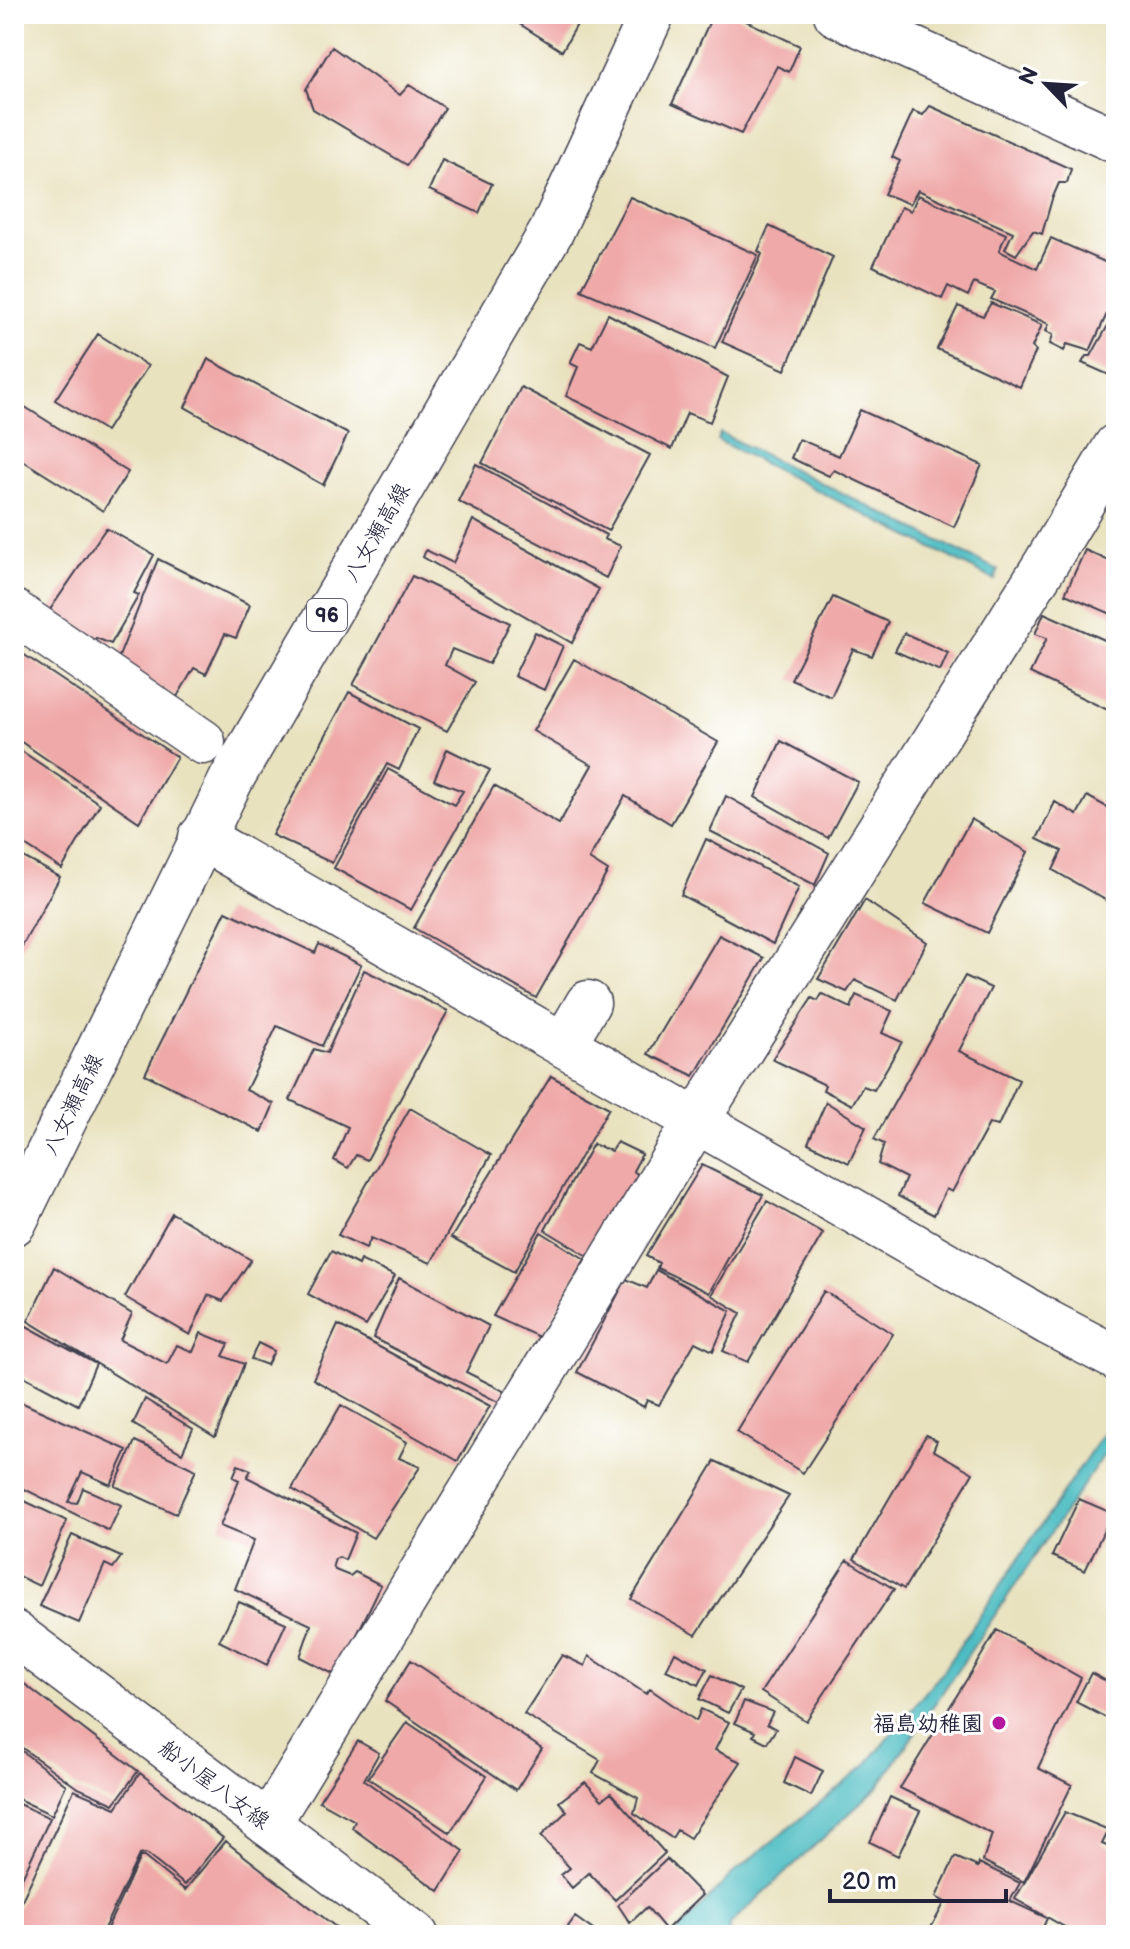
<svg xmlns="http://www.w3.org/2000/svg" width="1130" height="1949" font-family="'Balsamiq Sans','Klee One',sans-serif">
<rect width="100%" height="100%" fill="#fff"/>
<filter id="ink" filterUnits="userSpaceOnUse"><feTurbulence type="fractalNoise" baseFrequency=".0125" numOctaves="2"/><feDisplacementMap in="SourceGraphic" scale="16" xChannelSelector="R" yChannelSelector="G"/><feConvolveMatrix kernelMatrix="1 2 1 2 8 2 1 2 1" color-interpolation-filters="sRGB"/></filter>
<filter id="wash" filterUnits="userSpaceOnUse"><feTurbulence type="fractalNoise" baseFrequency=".006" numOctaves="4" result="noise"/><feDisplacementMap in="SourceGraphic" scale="32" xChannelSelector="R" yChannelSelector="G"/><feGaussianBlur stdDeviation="1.8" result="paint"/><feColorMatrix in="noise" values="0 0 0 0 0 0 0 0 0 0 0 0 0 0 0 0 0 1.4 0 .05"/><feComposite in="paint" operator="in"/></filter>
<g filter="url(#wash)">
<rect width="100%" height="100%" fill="#e9e2bf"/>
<!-- water -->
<path fill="#4ebdc3" stroke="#38707f" stroke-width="2" d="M720,433L998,570L995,580L717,440Z
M1116,1414V1437L878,1787L730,1924L728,1935H674L731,1875L865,1766L942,1672Z"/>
<g id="blocks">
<!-- building -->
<path fill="#efa9a8" d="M504,14H583L562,51Z
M713,14H731L800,46L789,72L777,66L741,134L672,104Z
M332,47L400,95L409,85L445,108L407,165L313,109L306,89Z
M930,106L1071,169L1067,183H1059L1052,199L1042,234L1033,231L1016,255L1005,249L1013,232L918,190L910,204L884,194L900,161L892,157L913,111L923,115Z
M442,160L492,184L479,213L429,190Z
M918,195L1006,234L999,251L1037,269L1051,238L1116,267V294L1090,351L1067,344L1064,351L1050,344L1053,335L1046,331L1049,324L991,299L995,292L974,283L968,296L948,286L942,299L873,266L901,207L911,211Z
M630,197L758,255L715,348L581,290Z
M769,226L833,257L785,370L722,342L762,254L758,251Z
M991,303L1042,325L1032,347L1036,351L1020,387L937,349L958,306L983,316Z
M1116,311V378L1082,363L1086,356H1091Z
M608,314L728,377L710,422L687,413L672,449L566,396L578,367L570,363L580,342L592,347Z
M98,334L148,366L106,431L55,400Z
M208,359L348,434L323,485L185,407Z
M521,387L650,455L608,531L482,463Z
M14,400L128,472L103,511L14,455Z
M860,410L982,465L954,527L834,470L829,476L791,458L799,439L839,456Z
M476,464L606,535L604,539L621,546L606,578L458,501Z
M473,520L599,589L572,643L423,557L426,550L453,563Z
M106,528L154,555L134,593L139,595L111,644L96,638L90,644L45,617Z
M1085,550L1116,564V616L1065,594Z
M158,559L250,605L236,638L225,634L206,674L194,668L177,697L116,664Z
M412,576L510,623L489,664L452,649L445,665L475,682L447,731L353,685Z
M833,597L888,622L872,656L853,649L831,697L791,679Z
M1044,613L1116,645V714L1030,673L1047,638L1035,634Z
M535,632L563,646L544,690L514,676Z
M904,633L948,653L940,671L895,651Z
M14,648L177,757L139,822L14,737Z
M574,659L718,742L671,824L625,796L589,859L608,871L536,998L414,928L494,786L559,824L592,765L533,731Z
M349,692L418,729L399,770L387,764L332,863L272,835Z
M781,741L858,782L828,838L755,797Z
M14,746L100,804L62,869L14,838Z
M447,749L490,770L411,910L334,868L388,769L454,805L463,791L434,780Z
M726,796L829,853L815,885L710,831Z
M1087,796L1116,812V906L1053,870L1062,851L1037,839L1055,802L1077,815Z
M971,819L1028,852L987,933L925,903Z
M706,839L799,887L773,944L681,895Z
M14,852L60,877L21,948L14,944Z
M865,900L927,942L897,1000L855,980L847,992L818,979Z
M226,911L315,953L319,944L361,965L322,1046L277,1026L246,1090L274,1104L262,1132L145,1074Z
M719,935L764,958L694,1076L648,1054Z
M364,970L448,1011L367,1160L356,1155L348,1168L334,1160L348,1127L290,1100L314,1049L327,1053Z
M965,976L991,988L959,1051L1019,1080L998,1126L989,1124L952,1192L946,1189L934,1215L898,1196L906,1178L878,1164L884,1144L874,1139Z
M822,994L851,1008L856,995L892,1011L882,1033L902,1042L874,1090L863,1086L852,1105L823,1090L825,1085L772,1059L812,998L818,1001Z
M551,1076L609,1108L514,1272L451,1238Z
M826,1102L866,1127L849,1163L808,1143Z
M410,1108L491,1155L431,1263L371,1238L366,1248L338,1235Z
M617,1142L642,1154L633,1171L640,1176L588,1256L545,1230L593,1144L611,1151Z
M702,1165L763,1195L709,1293L657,1268L659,1263L646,1256Z
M767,1201L823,1233L748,1362L723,1351L741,1313L711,1295Z
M172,1213L251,1260L223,1301L208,1295L190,1335L125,1297Z
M541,1232L585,1259L541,1338L493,1316Z
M331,1251L358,1265L360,1260L395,1276L366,1326L308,1294Z
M54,1267L132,1314L120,1340L167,1364L177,1345L193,1352L201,1333L229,1344L223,1356L244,1364L215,1437L28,1321Z
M656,1270L731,1311L713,1351L695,1342L659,1405L647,1400L644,1407L577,1372L626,1279L647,1288Z
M399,1278L489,1326L466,1372L506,1392L500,1403L373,1338Z
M824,1291L893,1334L803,1473L737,1432Z
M23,1324L96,1364L78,1405L14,1371V1346Z
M338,1325L490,1406L458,1461L313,1379Z
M258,1343L274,1351L267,1365L251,1359Z
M14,1399L127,1450L111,1485L82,1472L68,1502L77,1503L83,1488L121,1505L109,1531L14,1484Z
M145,1399L193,1429L182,1453L133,1424Z
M341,1405L407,1442L399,1458L420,1467L373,1538L292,1489Z
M926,1435L937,1441L933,1450L973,1473L904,1589L854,1559Z
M135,1441L196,1470L176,1514L115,1486Z
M715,1461L789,1496L696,1635L631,1599Z
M238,1465L251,1470L247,1477L356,1533L345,1560L339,1557L335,1559L333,1565L335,1570L350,1576L355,1572L381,1585L337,1676L300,1657L311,1625L235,1589L254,1540L220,1526L239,1480L233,1477Z
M14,1496L67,1521L39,1586L14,1574Z
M1079,1499L1112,1513L1085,1571L1052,1556Z
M72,1535L121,1557L113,1568L105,1564L79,1623L39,1606Z
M847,1560L894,1589L806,1721L761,1692Z
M239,1602L286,1623L267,1665L219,1641Z
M997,1630L1081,1678L1038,1768L1072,1785L1024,1882L983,1861L992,1834L900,1788Z
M675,1652L707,1669L699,1685L666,1670Z
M562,1655L585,1666L589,1656L646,1694L650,1689L696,1721L701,1709L729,1722L715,1750L741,1762L690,1838L677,1830L672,1838L634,1813L638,1798L593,1773L600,1760L524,1714Z
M411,1660L542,1749L516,1790L385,1701Z
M1091,1673L1116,1686V1723L1076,1702Z
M712,1675L741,1690L728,1713L699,1699Z
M14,1676L138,1771L114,1804L76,1787L14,1742Z
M744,1701L773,1712L767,1724L776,1729L767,1743L753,1736L755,1732L735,1723Z
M407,1722L487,1776L450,1833L368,1778Z
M358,1741L379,1753L364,1780L464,1851L439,1891L352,1828L355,1821L319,1801Z
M14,1745L66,1785L52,1815L14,1797Z
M795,1757L823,1771L811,1796L784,1783Z
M140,1773L223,1838L185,1885L146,1854L139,1855L101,1935H14V1917L74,1790L116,1808Z
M585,1782L602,1800L611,1793L665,1853L615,1900L589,1873L572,1888L561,1875L570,1868L541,1836L567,1811L559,1802Z
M890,1797L920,1811L898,1856L870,1842Z
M14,1802L50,1818L14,1895Z
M1065,1812L1109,1830L1102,1844L1116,1850V1935H1079L1015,1899Z
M225,1841L346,1935H104L140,1857H144L185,1890Z
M955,1857L978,1867L979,1863L1020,1883L1010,1901L1047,1918L1040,1935H927L945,1902L936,1897Z
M667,1859L702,1895L666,1930L647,1907L630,1923L618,1905Z
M575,1917L600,1935H562Z"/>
</g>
</g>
<g filter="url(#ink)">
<use href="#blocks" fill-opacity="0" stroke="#403f4f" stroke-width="2"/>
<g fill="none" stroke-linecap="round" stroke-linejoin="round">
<defs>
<path id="street" d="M836,14L1116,141
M14,612L203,742
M201,837L1049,1323L1116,1358
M564,1044L588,1003
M268,1824L697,1120L1045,565L1116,446"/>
<path id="secondary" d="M14,1633L416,1935"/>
<path id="primary" d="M14,1223L232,778L551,232L652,14"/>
</defs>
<!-- street casing -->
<use href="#street" stroke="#403f4f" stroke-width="47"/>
<!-- secondary casing -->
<use href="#secondary" stroke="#403f4f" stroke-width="47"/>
<!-- primary casing -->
<use href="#primary" stroke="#403f4f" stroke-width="47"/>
<!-- street -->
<use href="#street" stroke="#fff" stroke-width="44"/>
<!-- secondary -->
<use href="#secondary" stroke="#fff" stroke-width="44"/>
<!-- primary -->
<use href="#primary" stroke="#fff" stroke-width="44"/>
</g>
</g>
<!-- markers -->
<circle fill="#b5179e" stroke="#fff" stroke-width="3" cx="999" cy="1723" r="8"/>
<g text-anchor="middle" stroke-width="6" stroke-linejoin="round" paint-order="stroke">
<!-- shield labels -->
<rect fill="#fff" stroke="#646476" stroke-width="2" x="307" y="599" width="40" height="32" rx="6"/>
<g font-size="20" font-weight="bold" fill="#22223b">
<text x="327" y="622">96</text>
</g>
<!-- street labels -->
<g font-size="22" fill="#22223b" stroke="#fff">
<text transform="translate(376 532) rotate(-60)" y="8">八女瀬高線</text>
<text transform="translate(72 1104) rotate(-64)" y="8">八女瀬高線</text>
<text transform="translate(215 1784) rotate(37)" y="8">船小屋八女線</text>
</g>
<!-- poi labels -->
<g font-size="22" font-weight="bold" fill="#22223b" stroke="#fff" text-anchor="end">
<text x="983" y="1731">福島幼稚園</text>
</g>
</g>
<!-- margin -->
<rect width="1130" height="1949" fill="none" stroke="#fff" stroke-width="48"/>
<!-- north arrow -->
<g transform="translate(1046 84) rotate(295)" stroke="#ffffff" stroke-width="6" paint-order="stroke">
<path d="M0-6L14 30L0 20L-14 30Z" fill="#22223b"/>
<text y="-12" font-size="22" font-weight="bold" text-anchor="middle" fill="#22223b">N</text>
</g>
<!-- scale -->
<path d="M830 1889v12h176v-12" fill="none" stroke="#22223b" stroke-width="4"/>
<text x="842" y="1889" font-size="24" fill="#22223b" stroke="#ffffff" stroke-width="6" paint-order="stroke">20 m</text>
</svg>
